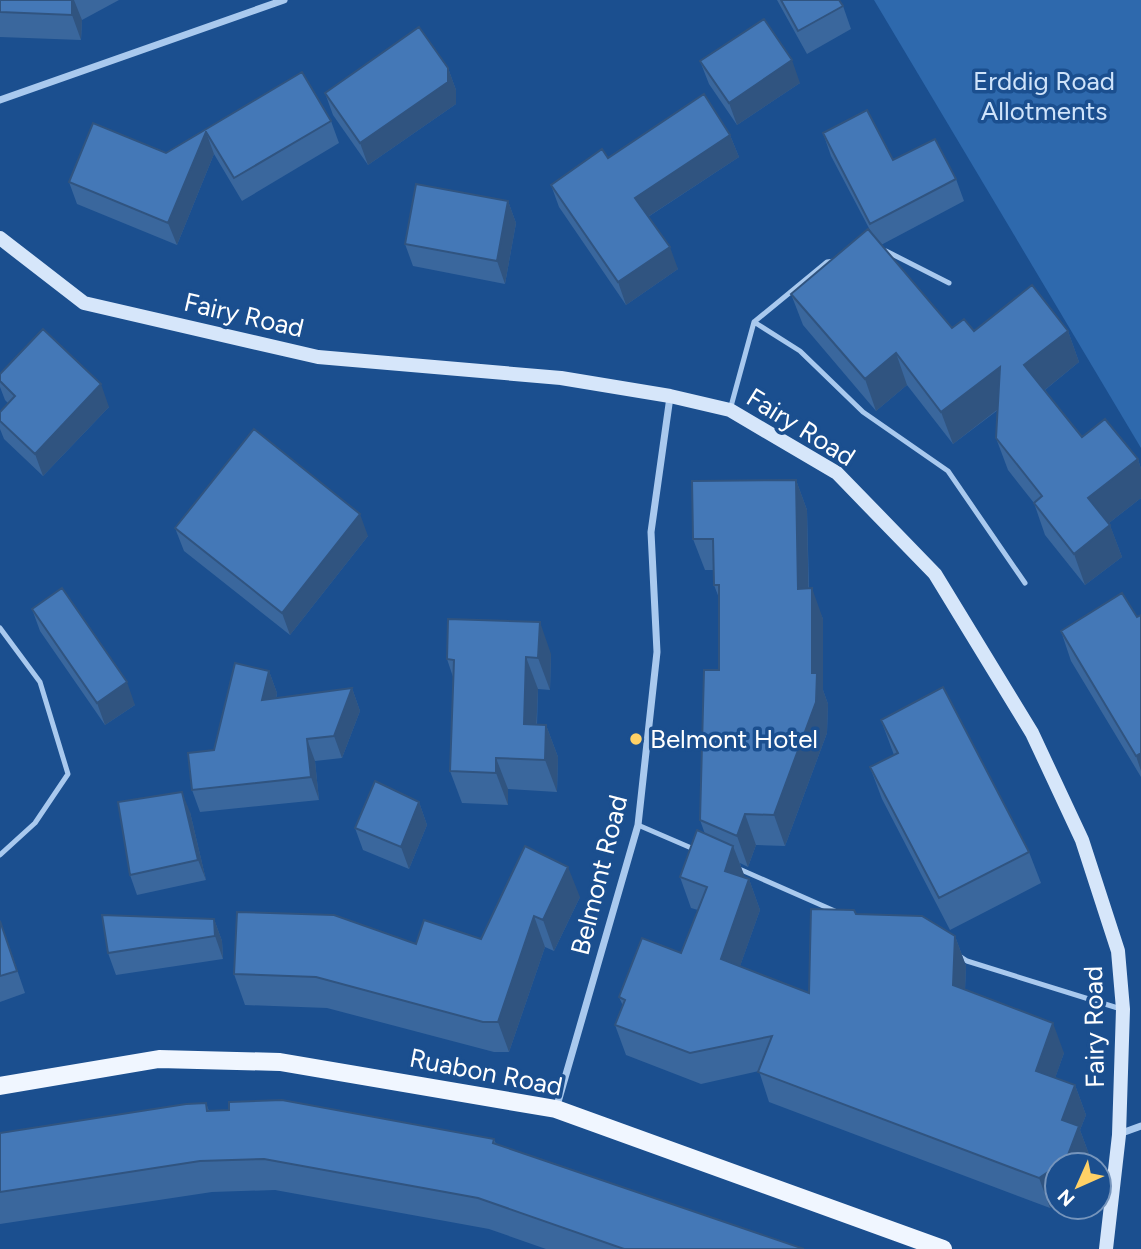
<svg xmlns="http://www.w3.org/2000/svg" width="1141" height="1249" font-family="Figtree,sans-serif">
<rect width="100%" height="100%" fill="#1b4f8f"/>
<!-- green -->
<path fill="#2e69ad" d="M874,0H1141V448Z"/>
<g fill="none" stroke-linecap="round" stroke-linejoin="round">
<!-- service -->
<path stroke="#a9c9ee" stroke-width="5" d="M882,252L886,251L949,283
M754,322L800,351L863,412L948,471L1025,583
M730,410L754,322L827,262L835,261
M0,628L40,682L68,774L35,823L0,855
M638,825L696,850
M737,868L837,912
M958,955L967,961L1121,1009"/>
<!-- minor -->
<path stroke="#a9c9ee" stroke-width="7" d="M0,100L284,0
M556,1109L638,825L657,652L651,532L670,397
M1119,1134L1141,1126"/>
<!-- secondary -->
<path stroke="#d6e6fa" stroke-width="14" d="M0,238L84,303L318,357L561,378L670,396L730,410L837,473L935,574L1032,733L1082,840L1118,951L1123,1009L1119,1135L1106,1249"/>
<!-- primary -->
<path stroke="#f0f6ff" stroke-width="18" d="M0,1086L159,1059L280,1062L556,1109L943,1249"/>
</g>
<!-- wall -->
<path fill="#3a679d" d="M0,0H119L82,20L81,40L0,37Z
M777,0H839L843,6L851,29L807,54Z
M700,61L800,83L737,125L709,84Z
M448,68L456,90V104L368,165L333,115L325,93Z
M302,72L331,121L339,143L242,201L214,154L177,245L77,204L69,182L166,153Z
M823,133L893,160L956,179L964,201L881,245L952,328L974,331H1068L1079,362L1045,390L1082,437L1138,459L1141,469V498L1109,523L1122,557L1085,585L1045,535L1034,503L1008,470L996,438L998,410L953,444L907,385L876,411L803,325L791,294L871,232L831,156Z
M730,135L739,157L648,217L678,269L626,305L559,207L551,185Z
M508,201L516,223L505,284L413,266L405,244Z
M0,374L109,407L43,476L4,439L0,429V412L8,403L5,400L0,387Z
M796,480L807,510L809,588L823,619V690L828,704L827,733L785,846L756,845L748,867L740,863L744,878L749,879L760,910L740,966L809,993L856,914L955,936L966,966L965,990L1064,1053L1055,1078L1075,1085L1086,1115L1080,1130L1090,1157L1050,1208L769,1102L759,1071L701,1084L626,1055L615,1025L623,1006L619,997L681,953L698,910L691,908L680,877L705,834L700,820L719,670V598L714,585V570H705L693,539Z
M175,528L368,536L290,635L184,551Z
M32,609L135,705L105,725L40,631Z
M1141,615V777L1071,661L1061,631L1137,617Z
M551,654L550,690L538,689L537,725H546L558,757L557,792L508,789V805L462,803L450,771L453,677L447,659Z
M269,671L277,693L276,699L352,688L360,711L342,758L315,761L319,800L200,812L192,790L214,750Z
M881,720L1029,852L1041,883L950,930L882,799L870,767L894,755Z
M419,802L427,825L409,869L363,850L355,828Z
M190,812L206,880L137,895L130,875Z
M580,897L554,951L545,947L509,1052H494L327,1008L245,1005L234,974L416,944L481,939Z
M214,919L222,941L223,959L116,975L108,953Z
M0,920L25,993L0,1002Z
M206,1103L209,1111L494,1139L496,1144L804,1249H546L489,1229L275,1190L212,1192L0,1224V1133Z"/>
<!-- shaded-wall -->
<path fill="#305480" d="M72,0H74L82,20L81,40L72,15Z
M792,60L800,83L737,125L729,103Z
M448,68L456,90V104L368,165L360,143Z
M206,132L214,154L177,245L168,223Z
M730,135L739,157L643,220L635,198Z
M508,201L516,223L505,284L497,261Z
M670,247L678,269L626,305L618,282Z
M1068,331L1079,362L1036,397L1024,365Z
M896,353L907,385L876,411L865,379Z
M1000,367L1011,399L953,444L941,412Z
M101,384L109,407L43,476L35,454Z
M1138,459L1141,469V498L1100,530L1088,498Z
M796,480L807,510L809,619L798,589Z
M360,514L368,536L290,635L282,613Z
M1110,525L1122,557L1085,585L1074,554Z
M812,588L823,619V690L828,704L827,733L785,846L774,815L812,673Z
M540,622L551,654L550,690L538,658Z
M526,657L538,689L535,756L524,724Z
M269,671L277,693L270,723L262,700Z
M127,682L135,705L105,725L97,703Z
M352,688L360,711L342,758L334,736Z
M546,725L558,757L557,792L545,760Z
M307,739L315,761L319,800L311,777Z
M1141,753V771L1136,756Z
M496,758L508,789V805L496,773Z
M182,792L190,812L206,880L198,860Z
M419,802L427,825L409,869L401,847Z
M745,814L756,845L748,867L737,836Z
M733,846L745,877L736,902L725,871Z
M568,867L580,897L554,951L543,920Z
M749,879L760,910L732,989L721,959Z
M534,916L545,947L509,1052L498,1022Z
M214,919L222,941L223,959L215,936Z
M955,936L966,966L964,1016L953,985Z
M1053,1023L1064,1053L1047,1101L1036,1071Z
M1075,1085L1086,1115L1080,1130L1090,1157L1087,1165H1059L1062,1120Z
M1057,1166V1204L1050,1208L1039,1178Z"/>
<!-- building -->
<path fill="#4478b7" stroke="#305480" stroke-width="2" d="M0,0H72V15L0,12Z
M781,0H839L843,6L798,31Z
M764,19L792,60L729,103L700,61Z
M419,27L448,68V82L360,143L325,93Z
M302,72L331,121L234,178L206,132L168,223L69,182L93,123L166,153Z
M704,94L730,135L635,198L670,247L618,282L551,185L602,149L608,158Z
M867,110L893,160L935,139L956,179L870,224L823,133Z
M416,184L508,201L497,261L405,244Z
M868,229L952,328L964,319L974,331L1032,285L1068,331L1024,365L1082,437L1105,419L1138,459L1088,498L1110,525L1074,554L1034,503L1042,496L996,438L1000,367L941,412L896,353L865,379L791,294Z
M43,329L101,384L35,454L0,421V412L15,396L0,381V374Z
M254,429L360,514L282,613L175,528Z
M796,480L798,589L812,588V673H817L816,702L774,815L745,814L737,836L700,820L704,670H719V585H714L713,539H693L692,481Z
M62,588L127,682L97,703L32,609Z
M1122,593L1137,617L1141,615V753L1136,756L1061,631Z
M448,619L540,622L538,658L526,657L524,724L546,725L545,760L496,758V773L450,771L454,660L447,659Z
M235,663L269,671L262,700L352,688L334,736L307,739L311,777L192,790L188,753L214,750Z
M943,687L1029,852L939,898L870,767L898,753L881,720Z
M375,781L419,802L401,847L355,828Z
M182,792L198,860L130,875L118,802Z
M697,830L733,846L725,871L749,879L721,959L809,993L811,909L854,910L856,914L922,916L955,936L953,985L1053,1023L1036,1071L1075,1085L1062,1120L1079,1126L1066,1160L1057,1165V1166L1039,1178L758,1072L772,1036L690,1053L615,1025L625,1000L619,997L642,938L681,953L707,887L680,877Z
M525,846L568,867L543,920L534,916L498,1022H483L316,977L234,974L237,912L334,915L416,944L424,920L481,939Z
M102,915L214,919L215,936L108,953Z
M0,921L17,971L0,976Z
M282,1100L494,1139L493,1143L804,1249H624L478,1198L264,1159L200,1161L0,1192V1133L186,1104L206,1103L207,1111L229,1110V1102Z"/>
<!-- markers -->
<circle fill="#ffd166" stroke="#1b4f8f" stroke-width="2.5" cx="636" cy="739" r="7"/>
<g text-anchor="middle" stroke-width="7" stroke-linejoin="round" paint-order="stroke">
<!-- park labels -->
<g font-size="26" fill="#cfe3fa" stroke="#1b4f8f">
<text x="1044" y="90">Erddig Road<tspan x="1044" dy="30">Allotments</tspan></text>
</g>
<!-- street labels -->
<g font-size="26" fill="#fff" stroke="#1b4f8f">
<text transform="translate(244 315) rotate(13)" y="9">Fairy Road</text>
<text transform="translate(801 427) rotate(32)" y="9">Fairy Road</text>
<text transform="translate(599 875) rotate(-76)" y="9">Belmont Road</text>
<text transform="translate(1094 1027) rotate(-91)" y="9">Fairy Road</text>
<text transform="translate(486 1072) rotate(11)" y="9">Ruabon Road</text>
</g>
<!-- poi labels -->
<g font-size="26" fill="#fff" stroke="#1b4f8f" text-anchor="start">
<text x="650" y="748">Belmont Hotel</text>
</g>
</g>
<!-- north arrow -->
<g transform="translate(1078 1186) rotate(225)"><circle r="33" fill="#1b4f8f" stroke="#7695bc" stroke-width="2"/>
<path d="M0-5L12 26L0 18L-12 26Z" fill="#ffd166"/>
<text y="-10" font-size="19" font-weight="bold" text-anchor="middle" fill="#ffffff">N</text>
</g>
</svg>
